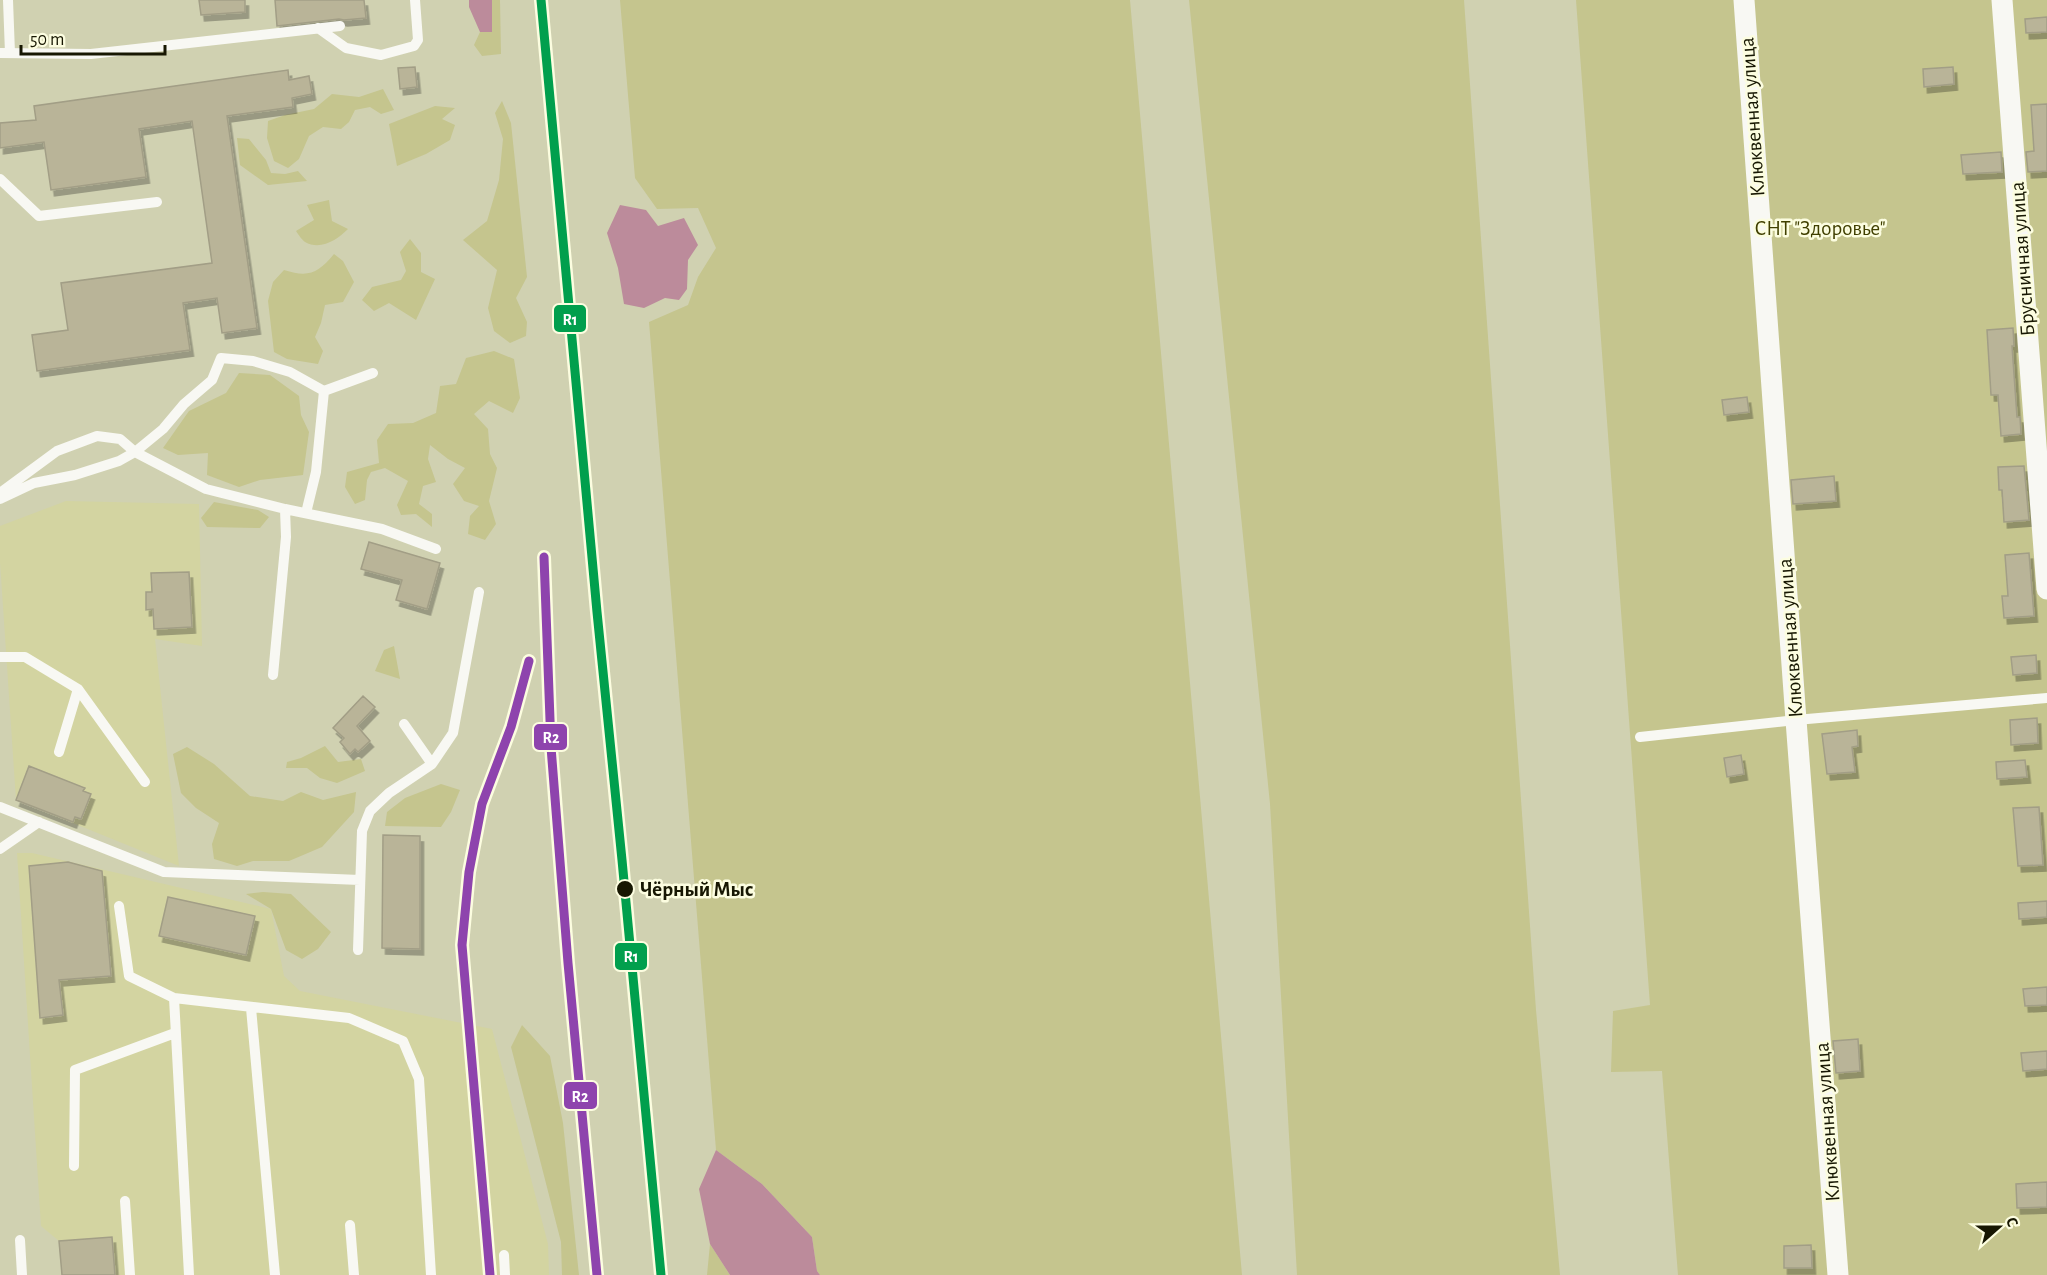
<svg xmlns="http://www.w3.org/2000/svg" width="2047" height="1275" font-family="'Alegreya Sans',sans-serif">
<defs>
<filter id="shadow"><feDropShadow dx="3.5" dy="6" stdDeviation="0" flood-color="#0004"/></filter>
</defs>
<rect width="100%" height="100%" fill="#d0d1b1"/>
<!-- built -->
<path fill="#d3d4a1" d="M66,501L199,504L202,646L155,639L179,866L16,800L0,562V526Z
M17,853H32L271,909L284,976L300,991L492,1029L548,1244L549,1275H62L59,1241L41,1226Z"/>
<!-- green -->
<path fill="#c5c58e" d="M492,0H500L501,54L482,56L474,45L480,32H492Z
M620,0H1130L1242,1275H820L817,1271L812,1237L762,1184L716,1150L649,322L688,305L698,277L716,248L698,208L657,209L635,178Z
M1189,0H1464L1536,1010L1560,1275H1297L1270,804Z
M1576,0H2047V1275H1678L1662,1071L1611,1072L1613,1011L1650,1005Z
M383,89L394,110L381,114L370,107L355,110L349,122L341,129L323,127L309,136L299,159L288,168L274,161L267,138L268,121L285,115L314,109L332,94L359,97Z
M502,101L511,123L527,277L516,298L527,322L526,336L510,343L494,331L488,308L497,270L463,240L487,221L499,180L503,139L495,113Z
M435,106L455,108L442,119L455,125L450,140L426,154L397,166L389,124Z
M237,138L249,139L266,160L271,173L285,174L298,171L307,181L268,185L240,165Z
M329,200L332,221L348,229C338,239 321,251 305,242C302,240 298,234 296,231L314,220L307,205Z
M410,239L421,253V272L435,279L416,320L389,303L374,311L362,300L372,287L401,280L406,271L400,252Z
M334,254L343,261L354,282L343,302L325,305L321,323L315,337L323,351L318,364L287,359L274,352L268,301L273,282L284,270C309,278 318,273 334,254Z
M494,351L514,359L520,398L513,413L489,401L474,414L488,429L490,454L497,468L489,501L496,524L485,540L468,534L470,516L479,506L464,501L453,484L465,468L448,459L430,445L428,459L436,482L423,486L419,504L432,514V527L416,514L401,515L397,505L408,481L385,468L371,472L367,480L365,500L355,504L345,487L347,472L379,463L377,440L388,424L413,423L436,413L440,386L456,384L466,358Z
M239,373L270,375L299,396L301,415L309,432L303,475L260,480L239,487L207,475L208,453L178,455L163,448L189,411L226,393Z
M214,502L258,510L269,517L260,528L207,527L201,518Z
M394,646L400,679L375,671L384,650Z
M325,746L338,762L361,759L365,771L337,783L320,778L307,768H286L287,762L301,758Z
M187,747L214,764L250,796L283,801L301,792L323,800L356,792L354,812L322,847L289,861H253L237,866L214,859L212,844L219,823L196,808L181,793L173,754Z
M441,784L460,790L451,812L441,827L385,826L387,812L405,798Z
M263,892L291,894L331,932L318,949L302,959L286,950L271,909L246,894Z
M522,1025L550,1056L563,1123L579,1275H562L561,1242L511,1047Z
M710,1244L730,1275H707Z"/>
<!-- water -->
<path fill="#bc8b9b" d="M469,0H492V32H480L469,7Z
M620,205L646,210L658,226L684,218L698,245L688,260L687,289L679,300L665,298L644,308L624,304L618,268L607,233Z
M716,1150L762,1184L812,1237L817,1271L820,1275H730L710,1244L699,1189Z"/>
<!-- building -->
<path fill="#b9b498" stroke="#a29e86" stroke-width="1.5" filter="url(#shadow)" d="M199,0H245V12L201,15Z
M275,0H364L366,18L344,20L339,19L277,26Z
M2047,17V32L2026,33L2025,19Z
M415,67L417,87L400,89L398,68Z
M1953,67L1954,84L1924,87L1923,69Z
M288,70L289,80L309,76L312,94L292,98L293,107L227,116L257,328L222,333L217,298L183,303L190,350L37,371L32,335L68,330L61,283L212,263L192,121L139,129L146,177L51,190L44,142L0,148V123L36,120L34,106Z
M2047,104V171L2028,172L2026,152L2034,151L2031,105Z
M2001,152L2002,172L1963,174L1961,155Z
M2013,328L2014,346H2012L2017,417H2020L2021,434L2001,436L1998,395H1991L1987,330Z
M1747,397L1749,412L1724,415L1722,400Z
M2024,466L2029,520L2004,522L2002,490H1999L1998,467Z
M1834,476L1836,501L1793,504L1791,480Z
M369,542L440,563L427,609L396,600L402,580L361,569Z
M2029,553L2034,616L2004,618L2002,596H2008L2005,555Z
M189,572L192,627L154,629L153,609L146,610V592H152L151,573Z
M2036,655L2037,673L2013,675L2011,657Z
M363,696L375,707L357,726L370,741L358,752L355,749L350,754L340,742L344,738L333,728Z
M2037,718L2038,743L2011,745L2010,720Z
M1857,730L1858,746L1852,747L1855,772L1827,774L1822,734Z
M1741,755L1744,774L1727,777L1724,758Z
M2025,760L2027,777L1997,779L1996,762Z
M29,766L85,788L83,791L91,794L81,819L75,817L73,822L16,800Z
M2039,807L2043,865L2018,866L2013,808Z
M383,835L420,836V949L382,948Z
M68,862L102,871L111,976L59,980L63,1015L40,1018L29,866Z
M168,897L255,916L246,955L159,936Z
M2047,901V917L2019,919L2018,903Z
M2047,987V1005L2025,1006L2023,989Z
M1858,1039L1860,1071L1836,1073L1833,1041Z
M2047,1051V1069L2023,1071L2021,1053Z
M2047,1182V1207L2017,1208L2016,1184Z
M112,1237L115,1275H62L59,1241Z
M1811,1245L1812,1268H1784V1246Z"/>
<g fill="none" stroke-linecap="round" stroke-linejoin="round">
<!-- lane -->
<path stroke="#f8f8f3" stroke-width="10" d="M8,0L10,53
M318,28L346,48L381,55L414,46L418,40L415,0
M0,53L91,54L340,26
M0,179L39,216L157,202
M324,391L373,373
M0,493L57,451L97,436L120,439L135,452L206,489L285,509L382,529L436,549
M0,499L34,483L75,475L119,461L135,452L163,429L184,404L212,380L221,358L253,361L290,372L324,391
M306,513L316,472L324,391
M0,657H25L78,689L145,782
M273,675L286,537L285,509
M404,724L432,764
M1640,737L1796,720L2047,698
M59,752L78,689
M0,807L164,872L360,880
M0,849L39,822
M119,906L129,976L174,998L349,1018L403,1041L419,1079L431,1275
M358,950L362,831L370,811L389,793L432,764L453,733L479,592
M174,998L189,1275
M251,1008L275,1275
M74,1166L75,1070L175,1033
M125,1201L130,1275
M350,1225L354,1275
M20,1240L22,1275
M504,1255L505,1275"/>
<!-- street -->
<path stroke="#f8f8f3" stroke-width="21" d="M1744,0L1796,720L1838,1275
M2002,0L2047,589"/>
<defs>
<path id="rail-1" d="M541,0L597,612L622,860L661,1275"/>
<path id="rail-2" d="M544,557L551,747L568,963L597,1275
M490,1275L462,945L469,872L482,804L511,727L529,661"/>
</defs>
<!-- rail-1 casing -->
<use href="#rail-1" stroke="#fcfde0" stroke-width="14"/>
<!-- rail-2 casing -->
<use href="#rail-2" stroke="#fcfde0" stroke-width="14"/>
<!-- rail-1 -->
<use href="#rail-1" stroke="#019f4d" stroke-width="9"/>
<!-- rail-2 -->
<use href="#rail-2" stroke="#8e44ad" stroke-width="9"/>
</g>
<!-- markers -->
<circle fill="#171702" stroke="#fcfde0" stroke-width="2" cx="625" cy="889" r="9"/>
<g text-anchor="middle" stroke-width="5" stroke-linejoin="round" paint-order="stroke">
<!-- street labels -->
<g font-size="21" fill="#171702" stroke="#fcfde0">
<text transform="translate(1752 117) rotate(-94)" y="7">Клюквенная улица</text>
<text transform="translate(2022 259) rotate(-94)" y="7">Брусничная улица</text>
<text transform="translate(1790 638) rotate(-94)" y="7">Клюквенная улица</text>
<text transform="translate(1827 1122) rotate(-94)" y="7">Клюквенная улица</text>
</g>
<!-- park labels -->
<g font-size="21" fill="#403f00" stroke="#fcfde0">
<text x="1820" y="235">СНТ "Здоровье"</text>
</g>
<!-- stop labels -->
<g font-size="21" font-weight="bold" fill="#171702" stroke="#fcfde0" text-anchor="start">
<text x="640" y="896">Чёрный Мыс</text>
</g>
</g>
<g stroke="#fcfde0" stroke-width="2">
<rect x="553" y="304" width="34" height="29" rx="6" fill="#019f4d"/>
<rect x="533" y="723" width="35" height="28" rx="6" fill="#8e44ad"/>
<rect x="614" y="942" width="34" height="29" rx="6" fill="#019f4d"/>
<rect x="563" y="1081" width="35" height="29" rx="6" fill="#8e44ad"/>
</g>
<g font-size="16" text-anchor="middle" font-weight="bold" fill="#fff">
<text x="570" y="325">R1</text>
<text x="551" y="743">R2</text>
<text x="631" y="962">R1</text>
<text x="580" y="1102">R2</text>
</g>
<!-- north arrow -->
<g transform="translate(1999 1227) rotate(69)" stroke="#fcfde0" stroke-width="4.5" paint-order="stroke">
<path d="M0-4.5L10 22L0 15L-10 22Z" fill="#171702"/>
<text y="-9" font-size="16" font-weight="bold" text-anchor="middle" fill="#171702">С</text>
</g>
<!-- scale -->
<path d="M21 45v9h144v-9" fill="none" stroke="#171702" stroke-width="3"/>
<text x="30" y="45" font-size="18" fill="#171702" stroke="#fcfde0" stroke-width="4.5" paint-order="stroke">50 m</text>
</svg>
